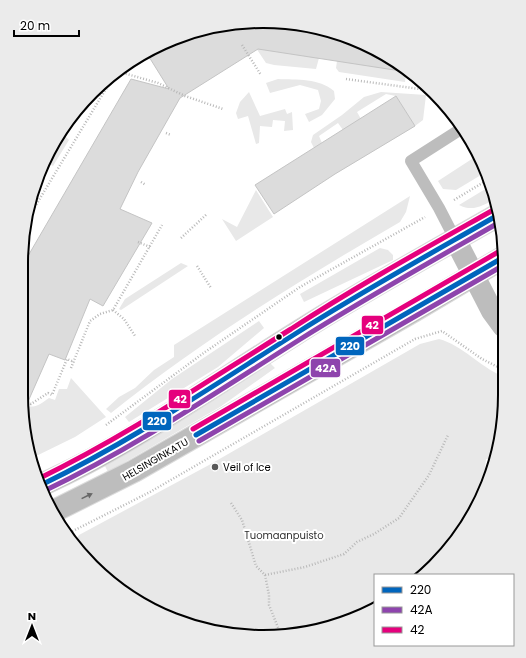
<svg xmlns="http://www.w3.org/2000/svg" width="526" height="658" font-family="Poppins,sans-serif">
<rect width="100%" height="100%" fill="#fff"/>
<!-- green -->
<path fill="#e8e8e8" d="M256,48L319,58L316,69L274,65L266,63Z
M337,61L406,71L405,82L339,72L336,68Z
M278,79C297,80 319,78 334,91L335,99L322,115L309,122L305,114L319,109L321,101L318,90L300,85L270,93L266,83Z
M97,91L87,110L79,107Z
M249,92L260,116L285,109L287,114L292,112L293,130L284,131L285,121L273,120L272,127L260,126L259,143L256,144L248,116L238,119L236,113L240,102Z
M381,92L426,95L423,120L415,126L396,96L386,94L357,112L361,119L343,130L338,123L319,136L322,143L314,148L311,142L313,135L342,115L364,97Z
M63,134L69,140L53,166L47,162Z
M478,155L486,172L456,190L443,189L438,181Z
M492,185L495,199C482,206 473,212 459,205Z
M256,190L273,217L236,241L222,219L237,227Z
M410,196L406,212L400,222C300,280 201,341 111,413L106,409L119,397L135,388L154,370L174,357V345Z
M380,248L388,250L393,255V260L304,302L300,294Z
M181,263L188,266L121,310L119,309L125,299Z
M259,321L264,328L218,367L129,422L125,417L172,379Z
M439,339C462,345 479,366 502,376L500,442L493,460L486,459L484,478H485L464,530L424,575H375V608L325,629L263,637L200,629L142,604L92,566L74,542L79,535L209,465L420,344Z
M270,363L275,368L220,407L108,472L105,466Z
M71,378L106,417L75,437L30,459L22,405C35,409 39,405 49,398L55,400L59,389H67Z"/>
<!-- building -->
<path fill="#dcdcdc" stroke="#c4c4c4" d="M232,23L326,29L402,67L401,71L258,49L180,98L138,172L120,209L152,223L103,306L90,299L65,360L49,354L23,413L21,395V268L131,79L169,89L146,52Z
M396,96L415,126L335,174L274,214L255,185Z"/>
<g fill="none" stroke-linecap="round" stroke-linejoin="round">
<defs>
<path id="primary" d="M41,485C130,445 212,386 295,334C361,292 430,254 498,215
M52,512L134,471L415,310L504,257"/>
</defs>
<!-- primary casing -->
<use href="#primary" stroke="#dbdbdb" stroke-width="24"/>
<!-- path -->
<path stroke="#b8b8b8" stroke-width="2.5" stroke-dasharray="1 2" stroke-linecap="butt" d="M242,45L261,75
M120,72L158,83L185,96L223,109
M346,79L427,90
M166,133L171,135
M141,182L146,185
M454,200L489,179
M27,220L104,92L117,74
M181,238L207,214
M138,242L150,247
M197,266L211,288
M113,310L124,319L135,336
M71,368L90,321L100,314L113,310L162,225
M22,400L31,404L48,393L52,395L67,359L74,362
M106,425L205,352L300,287L425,217
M231,503L242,520L256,566L265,575L269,595V605L281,635
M67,534L150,492L415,339L442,331L482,359L502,369
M265,575L305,567L344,554L357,542L374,534L399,518L429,475L448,435"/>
<!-- lane -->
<path stroke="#bdbdbd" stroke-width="12" d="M455,239L439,208L411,161L461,129"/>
<!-- street -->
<path stroke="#bdbdbd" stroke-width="22" d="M455,239L492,311L503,326"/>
<!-- primary -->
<use href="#primary" stroke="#bdbdbd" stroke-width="22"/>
<defs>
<path id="bus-1" d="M196,435L504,257
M41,485C130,442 211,387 295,334C361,292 430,254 498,215"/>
<path id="bus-2" d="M199,441L504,265
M44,491C134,448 215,393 299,340C364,299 432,261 500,222"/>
<path id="bus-3" d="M193,429L500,251
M38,479C127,436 207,381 291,329C357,286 426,248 495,209"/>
</defs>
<!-- bus-1 casing -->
<use href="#bus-1" stroke="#fff" stroke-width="8"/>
<!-- bus-2 casing -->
<use href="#bus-2" stroke="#fff" stroke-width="8"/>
<!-- bus-3 casing -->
<use href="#bus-3" stroke="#fff" stroke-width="8"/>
<!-- bus-1 -->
<use href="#bus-1" stroke="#0065bd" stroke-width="5"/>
<!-- bus-2 -->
<use href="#bus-2" stroke="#8e44ad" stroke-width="5"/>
<!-- bus-3 -->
<use href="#bus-3" stroke="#e5007d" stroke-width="5"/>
</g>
<!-- one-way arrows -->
<defs><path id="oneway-solid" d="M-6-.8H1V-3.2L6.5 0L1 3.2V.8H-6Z"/></defs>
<use fill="#686868" href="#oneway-solid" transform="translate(87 496) rotate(-26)"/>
<!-- markers -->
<circle fill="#000" stroke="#fff" stroke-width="1.5" cx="279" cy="337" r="3.5"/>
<circle fill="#595959" stroke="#fff" stroke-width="1.5" cx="215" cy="467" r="4"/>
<g text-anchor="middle" stroke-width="4" stroke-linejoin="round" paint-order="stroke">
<!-- street labels -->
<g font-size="10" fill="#000" stroke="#fff">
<text transform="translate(155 459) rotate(-30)" y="4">HELSINGINKATU</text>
</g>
<!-- poi labels -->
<g font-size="10" fill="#000" stroke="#fff" text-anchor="start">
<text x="223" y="471">Veil of Ice</text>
</g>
<!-- park labels -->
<g font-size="10" fill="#2d2d2d" stroke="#fff">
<text x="284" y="539">Tuomaanpuisto</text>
</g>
</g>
<!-- crop -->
<path d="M0 0H526V658H0ZM263 28H263A235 235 0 0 1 498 263V395A235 235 0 0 1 263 630H263A235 235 0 0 1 28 395V263A235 235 0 0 1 263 28Z" fill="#ebebeb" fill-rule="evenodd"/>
<path fill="none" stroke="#000" stroke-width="2" d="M263 28H263A235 235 0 0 1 498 263V395A235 235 0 0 1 263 630H263A235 235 0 0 1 28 395V263A235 235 0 0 1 263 28Z"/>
<g stroke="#fff" stroke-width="1.5">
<rect x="361" y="315" width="23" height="20" rx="4" fill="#e5007d"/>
<rect x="335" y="336" width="30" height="20" rx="4" fill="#0065bd"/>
<rect x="310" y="358" width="31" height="20" rx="4" fill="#8e44ad"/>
<rect x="168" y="389" width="23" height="20" rx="4" fill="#e5007d"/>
<rect x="142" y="411" width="30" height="20" rx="4" fill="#0065bd"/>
</g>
<g font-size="11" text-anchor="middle" font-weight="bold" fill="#fff">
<text x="372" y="329">42</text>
<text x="350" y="350">220</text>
<text x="326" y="372">42A</text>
<text x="180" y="403">42</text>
<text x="157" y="425">220</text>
</g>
<!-- legend -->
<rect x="374" y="574" width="140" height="72" fill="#ffffff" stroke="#999999"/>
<rect x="382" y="587" width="20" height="6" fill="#0065bd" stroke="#999999"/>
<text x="410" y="594" font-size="12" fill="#000000">220</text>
<rect x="382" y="607" width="20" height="6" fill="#8e44ad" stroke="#999999"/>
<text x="410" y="614" font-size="12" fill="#000000">42A</text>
<rect x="382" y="627" width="20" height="6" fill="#e5007d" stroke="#999999"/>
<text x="410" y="634" font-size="12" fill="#000000">42</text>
<!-- north arrow -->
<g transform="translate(32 626)" stroke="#ffffff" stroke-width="3" paint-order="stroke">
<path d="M0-3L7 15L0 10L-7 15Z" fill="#000000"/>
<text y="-6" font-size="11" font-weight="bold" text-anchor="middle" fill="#000000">N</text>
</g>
<!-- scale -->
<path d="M14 30v6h65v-6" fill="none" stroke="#000000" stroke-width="2"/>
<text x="20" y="30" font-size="12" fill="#000000" stroke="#ffffff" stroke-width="3" paint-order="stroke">20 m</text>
</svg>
